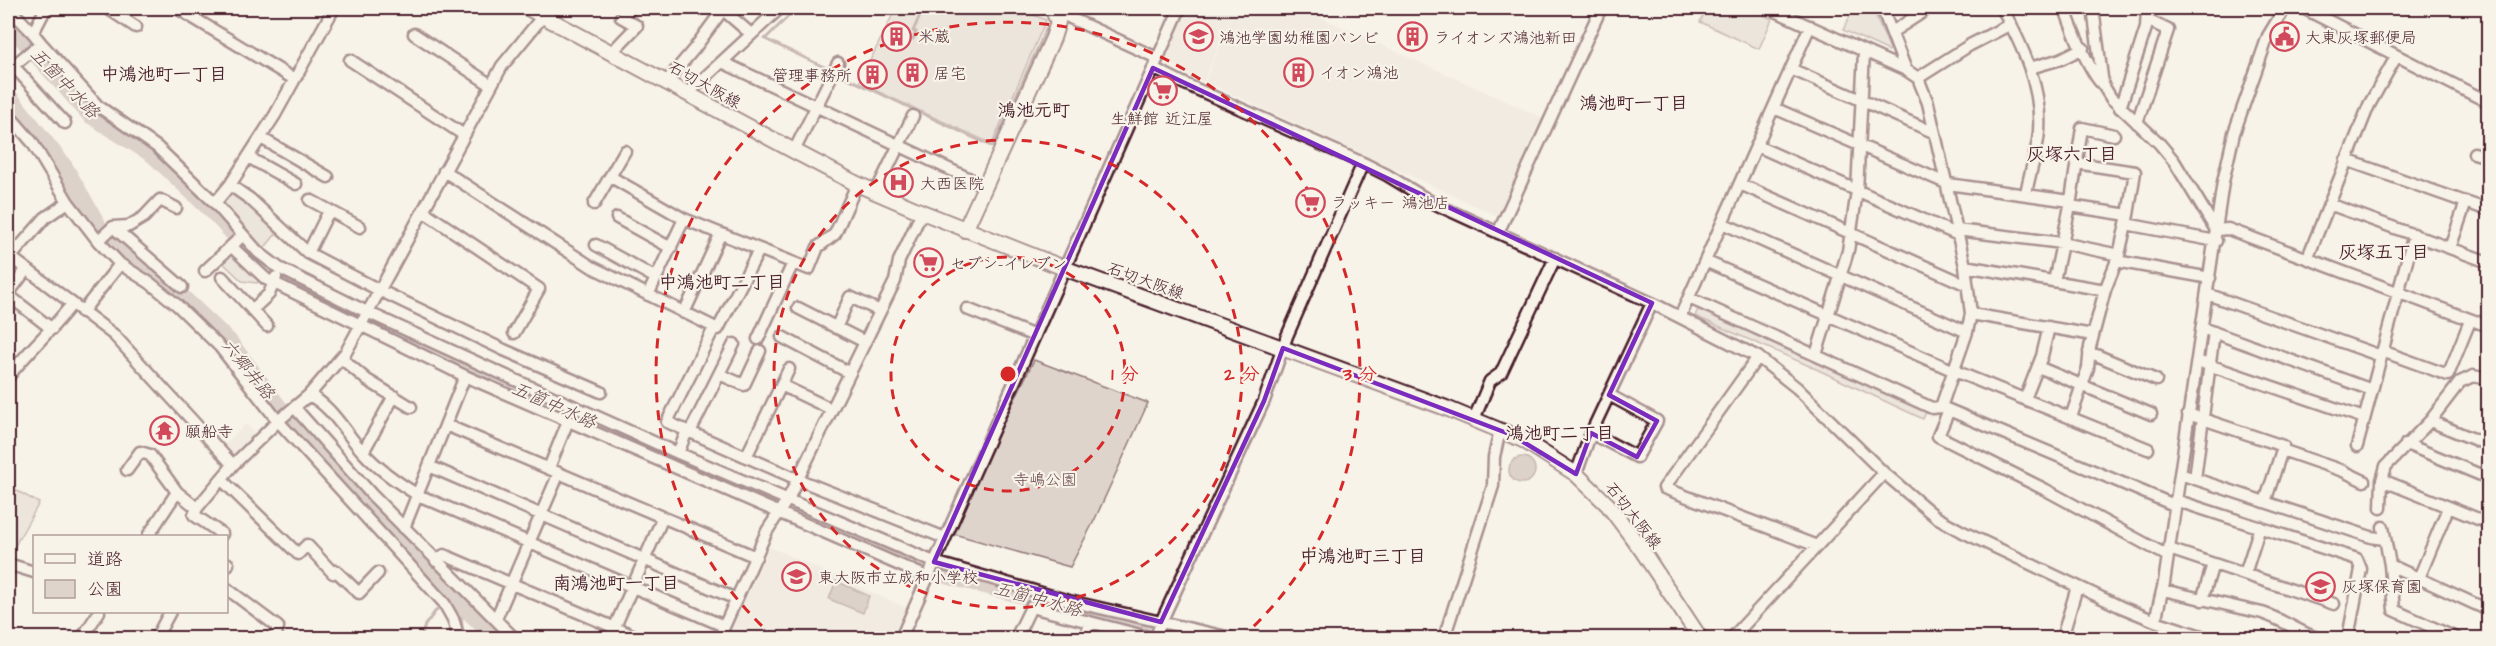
<svg xmlns="http://www.w3.org/2000/svg" width="2496" height="646" font-family="'Architects Daughter','Klee One',sans-serif">
<rect width="100%" height="100%" fill="#f7f3e8"/>
<filter id="ink" filterUnits="userSpaceOnUse"><feTurbulence type="fractalNoise" baseFrequency=".0167" numOctaves="2"/><feDisplacementMap in="SourceGraphic" scale="12" xChannelSelector="R" yChannelSelector="G"/><feConvolveMatrix kernelMatrix="1 2 1 2 8 2 1 2 1" color-interpolation-filters="sRGB"/></filter>
<g filter="url(#ink)">
<!-- built -->
<path fill="#eae3da" d="M1231,8H1300L1543,118L1500,217L1205,82L1233,11L1204,81L1191,77L1165,60L1183,14Z
M246,424L258,436L233,460L221,448Z
M770,547L907,608L893,638H726Z"/>
<!-- green -->
<path fill="#ded4cc" stroke="#947a7c" stroke-width="1.5" d="M896,8H1016L1046,20L992,144L859,83Z
M1707,8H1748L1772,19L1759,49L1700,22Z
M1854,8H1872L1890,49L1889,51L1843,30Z
M232,190L280,229L262,251L226,210L223,201Z
M233,251L262,278L257,283L242,281L222,262Z
M1699,307L1928,408L1923,419L1814,368L1695,316Z
M1034,360L1148,403L1095,519L1070,567L954,534L989,452Z
M12,488L39,503L8,558V495Z"/>
<!-- water -->
<path fill="#bcaaa7" stroke="#8e7275" stroke-width="1.5" d="M1509 470a13 13 0 1 1 26 0a13 13 0 1 1-26 0Z
M836,581L869,596L863,613L829,599Z"/>
<g fill="none" stroke-linecap="round" stroke-linejoin="round">
<!-- stream -->
<path stroke="#8e7275" stroke-width="3" d="M797,8L765,39L993,147L1049,23
M923,9L940,16L944,8
M913,39L916,32L913,31L923,9
M445,599L449,592
M461,603L462,631
M421,638L425,625L441,604"/>
<!-- river -->
<path stroke="#bcaaa7" stroke-width="18" d="M8,22L91,115L154,155L213,211L272,274L312,296
M8,96L64,167L99,228L176,292L228,341L285,416L449,592L497,638
M374,327L788,510L939,573L1189,638"/>
<defs>
<path id="minor" d="M9,8L33,33
M46,8L33,33L41,43L98,106L157,147L215,203L258,252L279,268L367,312L522,383L678,453L934,562L1069,601L1231,638
M107,8L136,27
M177,8L294,79
M334,8L275,115L230,185L250,199L308,253L379,290L504,350L601,392
M652,8H656
M721,8L751,34
M1882,8L1906,70
M2002,8C2022,45 2042,87 2039,131C2038,150 2029,174 2026,194
M2065,8C2070,25 2090,73 2103,85
M2093,8L2103,85L2111,98L2159,143L2174,161L2216,230
M2303,8L2488,102
M1057,17L1066,16L1157,58
M1892,32L1929,8
M414,34L491,85
M612,52L637,26L621,17L631,8
M8,60L65,123
M350,60L464,135
M722,62L985,186
M13,66L41,43
M1153,68L1185,84L1363,163L1387,175L1433,203L1652,303L1758,357L1797,388L1884,473L1936,517L1963,532L2121,607L2155,621L2207,638
M2030,68L2061,59L2083,48
M1791,69L1935,133
M1918,78L1970,45L2011,24
M666,82L694,49L724,8
M687,94L780,8
M1774,108L1948,184L2070,201
M2120,108L2146,28L2147,8
M8,114L32,142L68,202L98,241L120,264L150,283L177,305L220,347L278,421L444,603L453,619L459,638
M2137,123L2168,30L2147,20
M261,138L328,177
M1757,146L1958,235
M794,151L838,63
M2474,153L2488,157
M248,157L296,184
M2346,160L2488,210
M2076,163L2135,172L2128,215
M444,171L592,267L718,329L759,250
M611,177L684,219L809,269L818,247L835,234L857,184
M1740,184L1967,285
M876,192L913,116
M310,200L360,227
M215,203L230,185
M594,204L625,151
M2329,204L2488,262
M2070,206L2128,215L2119,255L2105,290L2090,347L2088,368L2071,417
M423,211L539,289L514,333
M617,218L671,248
M1722,223L1967,332
M2126,224L2216,241
M113,227L182,287
M1957,230L2062,243L2119,255
M2216,230L2228,229L2488,326
M1498,233L1601,8
M98,241L113,227L129,226L144,217L160,200L176,208
M596,245L656,278
M231,246L266,279L465,376L927,577
M2450,248L2466,202
M308,253L329,211
M8,255L114,335L233,465
M2308,257L2369,105L2396,57
M8,260L45,218L68,202
M1705,261L1952,370L2148,449
M2116,261L2210,278
M1965,266L2105,290
M205,271L243,235
M222,277L267,326
M2054,281L2070,206L2082,128L2114,135
M8,294L26,270
M2207,294L2381,356
M8,295L52,329
M648,295L684,219
M1689,298L1932,408L1941,407L1967,332L1971,314L1965,266L1928,103L1918,78L1906,70L1769,8
M798,308L865,342
M967,309L1035,336
M252,310L269,294L276,277
M82,312L120,264
M684,313L720,235
M1971,314L2093,335
M1680,317L1810,26
M714,328L667,422L797,479L945,538
M836,328L850,297L880,311
M2202,328L2372,390
M782,337L850,373
M758,339L793,263
M2382,351L2448,375L2470,321
M2089,352L2156,380
M1816,355L1848,251L1857,191L1864,52
M1758,357L1664,488L1817,546L1884,473
M341,358L367,380L411,407
M2197,361L2364,418
M2038,367L2151,414
M719,374L744,385L760,351
M8,377C28,351 52,330 72,304
M781,385L831,409
M309,395C333,407 345,433 363,452C379,470 398,483 418,495L724,626
M2025,399L2042,356L2049,327
M295,408L372,495L514,638
M1944,408L2174,505
M1949,410L1938,436L2046,490L2168,556
M2188,414L2283,446L2282,450L2343,471L2364,481
M1474,419L1490,381L1501,373L1555,258
M2430,421L2488,445
M446,425L756,557
M690,432L734,344
M1591,433L1637,457L1657,421L1609,395
M2406,444L2488,478
M2357,446L2414,234
M363,452L394,396
M678,453L687,431
M746,457L789,369
M429,466L736,599
M549,468L568,421
M127,470L140,452L150,455L177,492
M1576,474L1591,433L1652,303
M2180,474L2371,537L2384,539
M221,479L298,554L307,545L333,573L336,571L359,593L378,573
M2195,479L2214,332
M2382,480L2488,523
M2175,500L2357,559L2361,569L2348,638
M2265,502L2282,450
M197,508L194,515L222,534L220,536
M2381,508L2382,480L2386,466L2430,421L2460,382L2473,376L2488,379
M2383,527L2390,565L2488,610
M404,528L465,376
M148,536L177,492L197,508L233,465L278,421L309,395L346,352L502,66L543,16
M2169,549L2334,604
M436,561L444,555L639,638
M226,563L228,564L226,567
M8,564L34,572
M2390,565L2394,610L2456,638
M2245,574L2260,527
M2419,578L2448,508
M226,588L278,627L275,638
M2163,590L2262,613C2282,619 2298,632 2317,638
M2202,600L2213,564
M496,619L559,473
M2155,621L2164,583L2223,182L2234,133L2268,36L2285,8
M82,638L99,612
M156,638L170,612
M610,638L663,517
M719,638L767,531L789,497L895,281L899,261L922,212
M901,638L1180,8
M1016,638L1031,607L1152,638
M1085,638L1090,623
M1156,638L1161,622L1264,401L1287,336L1363,163
M1444,638L1493,486L1494,457L1500,430
M1732,638L1817,546
M2062,638L2077,587"/>
<path id="major" d="M528,8L794,151L857,184L922,212L1064,268L1446,408L1523,440L1576,474L1608,505L1641,549L1700,638
M965,230L1053,38L1058,22L1052,8"/>
</defs>
<!-- minor casing -->
<use href="#minor" stroke="#4a1f2b" stroke-width="15"/>
<!-- major casing -->
<use href="#major" stroke="#4a1f2b" stroke-width="18"/>
<!-- minor -->
<use href="#minor" stroke="#f7f3e8" stroke-width="10"/>
<!-- major -->
<use href="#major" stroke="#f7f3e8" stroke-width="14"/>
</g>
</g>
<!-- marked area -->
<path d="M0 0H2496V646H0ZM1153,68L1652,303L1609,395L1657,421L1637,457L1591,433L1576,474L1512,435L1283,348L1264,401L1161,622L934,562Z" fill="#f7f3e8" fill-opacity=".55" fill-rule="evenodd"/>
<path fill="none" stroke="#7b2cbf" stroke-width="4.5" stroke-linejoin="round" d="M1153,68L1652,303L1609,395L1657,421L1637,457L1591,433L1576,474L1512,435L1283,348L1264,401L1161,622L934,562Z"/>
<!-- distance rings -->
<g fill="none" stroke="#d62828" stroke-width="3" stroke-dasharray="10 8">
<circle cx="1008" cy="374" r="117"/>
<circle cx="1008" cy="374" r="234"/>
<path d="M775 638A352 352 0 1 1 1241 638"/>
</g>
<!-- icons -->
<defs>
<symbol id="building-ring" viewBox="-11 -11 22 22"><circle r="9.5" fill="#f7f3e8" stroke="#d1495b" stroke-width="1.5"/><path d="M-4-6H4V6H1V3H-1V6H-4ZM-2.5-4.3h1.7v1.8h-1.7ZM.8-4.3h1.7v1.8H.8ZM-2.5-1h1.7V.8h-1.7ZM.8-1h1.7V.8H.8Z" fill="#d1495b"/></symbol>
<symbol id="school-ring" viewBox="-11 -11 22 22"><circle r="9.5" fill="#f7f3e8" stroke="#d1495b" stroke-width="1.5"/><path d="M0-5L7-2L0 1L-7-2ZM-4 1L0 2.5L4 1V4Q0 6-4 4Z" fill="#d1495b"/></symbol>
<symbol id="civic-ring" viewBox="-11 -11 22 22"><circle r="9.5" fill="#f7f3e8" stroke="#d1495b" stroke-width="1.5"/><path d="M-.6-6.5H3V-4.5H.6V-3L4-1V1h2V6H-6V1h2V-1L-.6-3ZM-1.2 2.5V6h2.4V2.5Z" fill="#d1495b"/></symbol>
<symbol id="supermarket-ring" viewBox="-11 -11 22 22"><circle r="9.5" fill="#f7f3e8" stroke="#d1495b" stroke-width="1.5"/><path d="M-6-5.5h2.5l.6 2H6L4.5 2H-2.5L-4.4-4H-6ZM-1.5 3.2a1.3 1.3 0 1 0 .1 0ZM3 3.2a1.3 1.3 0 1 0 .1 0Z" fill="#d1495b"/></symbol>
<symbol id="hospital-ring" viewBox="-11 -11 22 22"><circle r="9.5" fill="#f7f3e8" stroke="#d1495b" stroke-width="1.5"/><path d="M-5-5h3v3.5h4V-5h3V5h-3V1.5h-4V5h-3Z" fill="#d1495b"/></symbol>
<symbol id="temple-ring" viewBox="-11 -11 22 22"><circle r="9.5" fill="#f7f3e8" stroke="#d1495b" stroke-width="1.5"/><path d="M0-6L5-2H3V0L6.5 2.5H4V6H1.5V3h-3V6H-4V2.5H-6.5L-3 0V-2H-5Z" fill="#d1495b"/></symbol>
</defs>
<g fill-rule="evenodd">
<use href="#building-ring" x="880" y="20" width="33" height="33"/>
<use href="#school-ring" x="1182" y="20" width="33" height="33"/>
<use href="#building-ring" x="1396" y="20" width="33" height="33"/>
<use href="#civic-ring" x="2268" y="20" width="33" height="33"/>
<use href="#building-ring" x="1282" y="56" width="33" height="33"/>
<use href="#building-ring" x="896" y="56" width="33" height="33"/>
<use href="#building-ring" x="856" y="58" width="33" height="33"/>
<use href="#supermarket-ring" x="1146" y="74" width="33" height="33"/>
<use href="#hospital-ring" x="882" y="166" width="33" height="33"/>
<use href="#supermarket-ring" x="1294" y="186" width="33" height="33"/>
<use href="#supermarket-ring" x="912" y="246" width="33" height="33"/>
<use href="#temple-ring" x="148" y="414" width="33" height="33"/>
<use href="#school-ring" x="780" y="560" width="33" height="33"/>
<use href="#school-ring" x="2304" y="570" width="33" height="33"/>
</g>
<g text-anchor="middle" stroke-width="4.5" stroke-linejoin="round" paint-order="stroke">
<!-- poi labels -->
<g font-size="16" fill="#4a1f2b" stroke="#f7f3e8" text-anchor="start">
<text x="918" y="42">米蔵</text>
<text x="1219" y="43">鴻池学園幼稚園バンビ</text>
<text x="1434" y="43">ライオンズ鴻池新田</text>
<text x="2305" y="43">大東灰塚郵便局</text>
<text x="1319" y="78">イオン鴻池</text>
<text x="934" y="79">居宅</text>
<text x="852" y="81" text-anchor="end">管理事務所</text>
<text x="1162" y="124" text-anchor="middle">生鮮館 近江屋</text>
<text x="920" y="189">大西医院</text>
<text x="1331" y="208">ラッキー 鴻池店</text>
<text x="950" y="269">セブン-イレブン</text>
<text x="185" y="437">願船寺</text>
<text x="818" y="583">東大阪市立成和小学校</text>
<text x="2342" y="592">灰塚保育園</text>
</g>
<!-- street labels -->
<g font-size="16" fill="#4a1f2b" stroke="#f7f3e8">
<text transform="translate(705 84) rotate(29)" y="6">石切大阪線</text>
<text transform="translate(1146 280) rotate(20)" y="6">石切大阪線</text>
<text transform="translate(1634 515) rotate(52)" y="6">石切大阪線</text>
</g>
<!-- park labels -->
<g font-size="16" fill="#6f4c53" stroke="#f7f3e8">
<text x="1045" y="485">寺嶋公園</text>
</g>
<!-- neighbourhood labels -->
<g font-size="18" font-weight="bold" fill="#4a1f2b" stroke="#f7f3e8">
<text x="164" y="80">中鴻池町一丁目</text>
<text x="1634" y="109">鴻池町一丁目</text>
<text x="1034" y="116">鴻池元町</text>
<text x="2072" y="160">灰塚六丁目</text>
<text x="2384" y="258">灰塚五丁目</text>
<text x="722" y="288">中鴻池町二丁目</text>
<text x="1560" y="439">鴻池町二丁目</text>
<text x="1363" y="562">中鴻池町三丁目</text>
<text x="616" y="589">南鴻池町一丁目</text>
</g>
<!-- water labels -->
<g font-size="18" font-style="italic" fill="#6c4950" stroke="#f7f3e8">
<text transform="translate(65 83) rotate(46)" y="6">五箇中水路</text>
<text transform="translate(248 369) rotate(51)" y="6">六郷井路</text>
<text transform="translate(554 405) rotate(24)" y="6">五箇中水路</text>
<text transform="translate(1038 599) rotate(15)" y="6">五箇中水路</text>
</g>
</g>
<circle cx="1008" cy="374" r="9" fill="#d62828" stroke="#f7f3e8" stroke-width="3"/>
<g font-size="18" text-anchor="middle" font-weight="bold" fill="#d62828" stroke="#f7f3e8" stroke-width="4.5" stroke-linejoin="round" paint-order="stroke">
<text x="1125" y="380">1 分</text>
<text x="1242" y="380">2 分</text>
<text x="1360" y="380">3 分</text>
</g>
<!-- margin -->
<rect width="2496" height="646" fill="none" stroke="#f7f3e8" stroke-width="30"/>
<rect x="15" y="15" width="2466" height="616" fill="none" stroke="#4a1f2b" stroke-width="2" filter="url(#ink)"/>
<!-- legend -->
<rect x="33" y="535" width="195" height="78" fill="#f7f3e8" stroke="#b29e9c" stroke-width="1.5"/>
<rect x="45" y="554" width="30" height="9" fill="#f7f3e8" stroke="#b29e9c" stroke-width="1.5"/>
<text x="87" y="565" font-size="18" fill="#4a1f2b">道路</text>
<rect x="45" y="580" width="30" height="18" fill="#ded4cc" stroke="#b29e9c" stroke-width="1.5"/>
<text x="87" y="595" font-size="18" fill="#4a1f2b">公園</text>
</svg>
